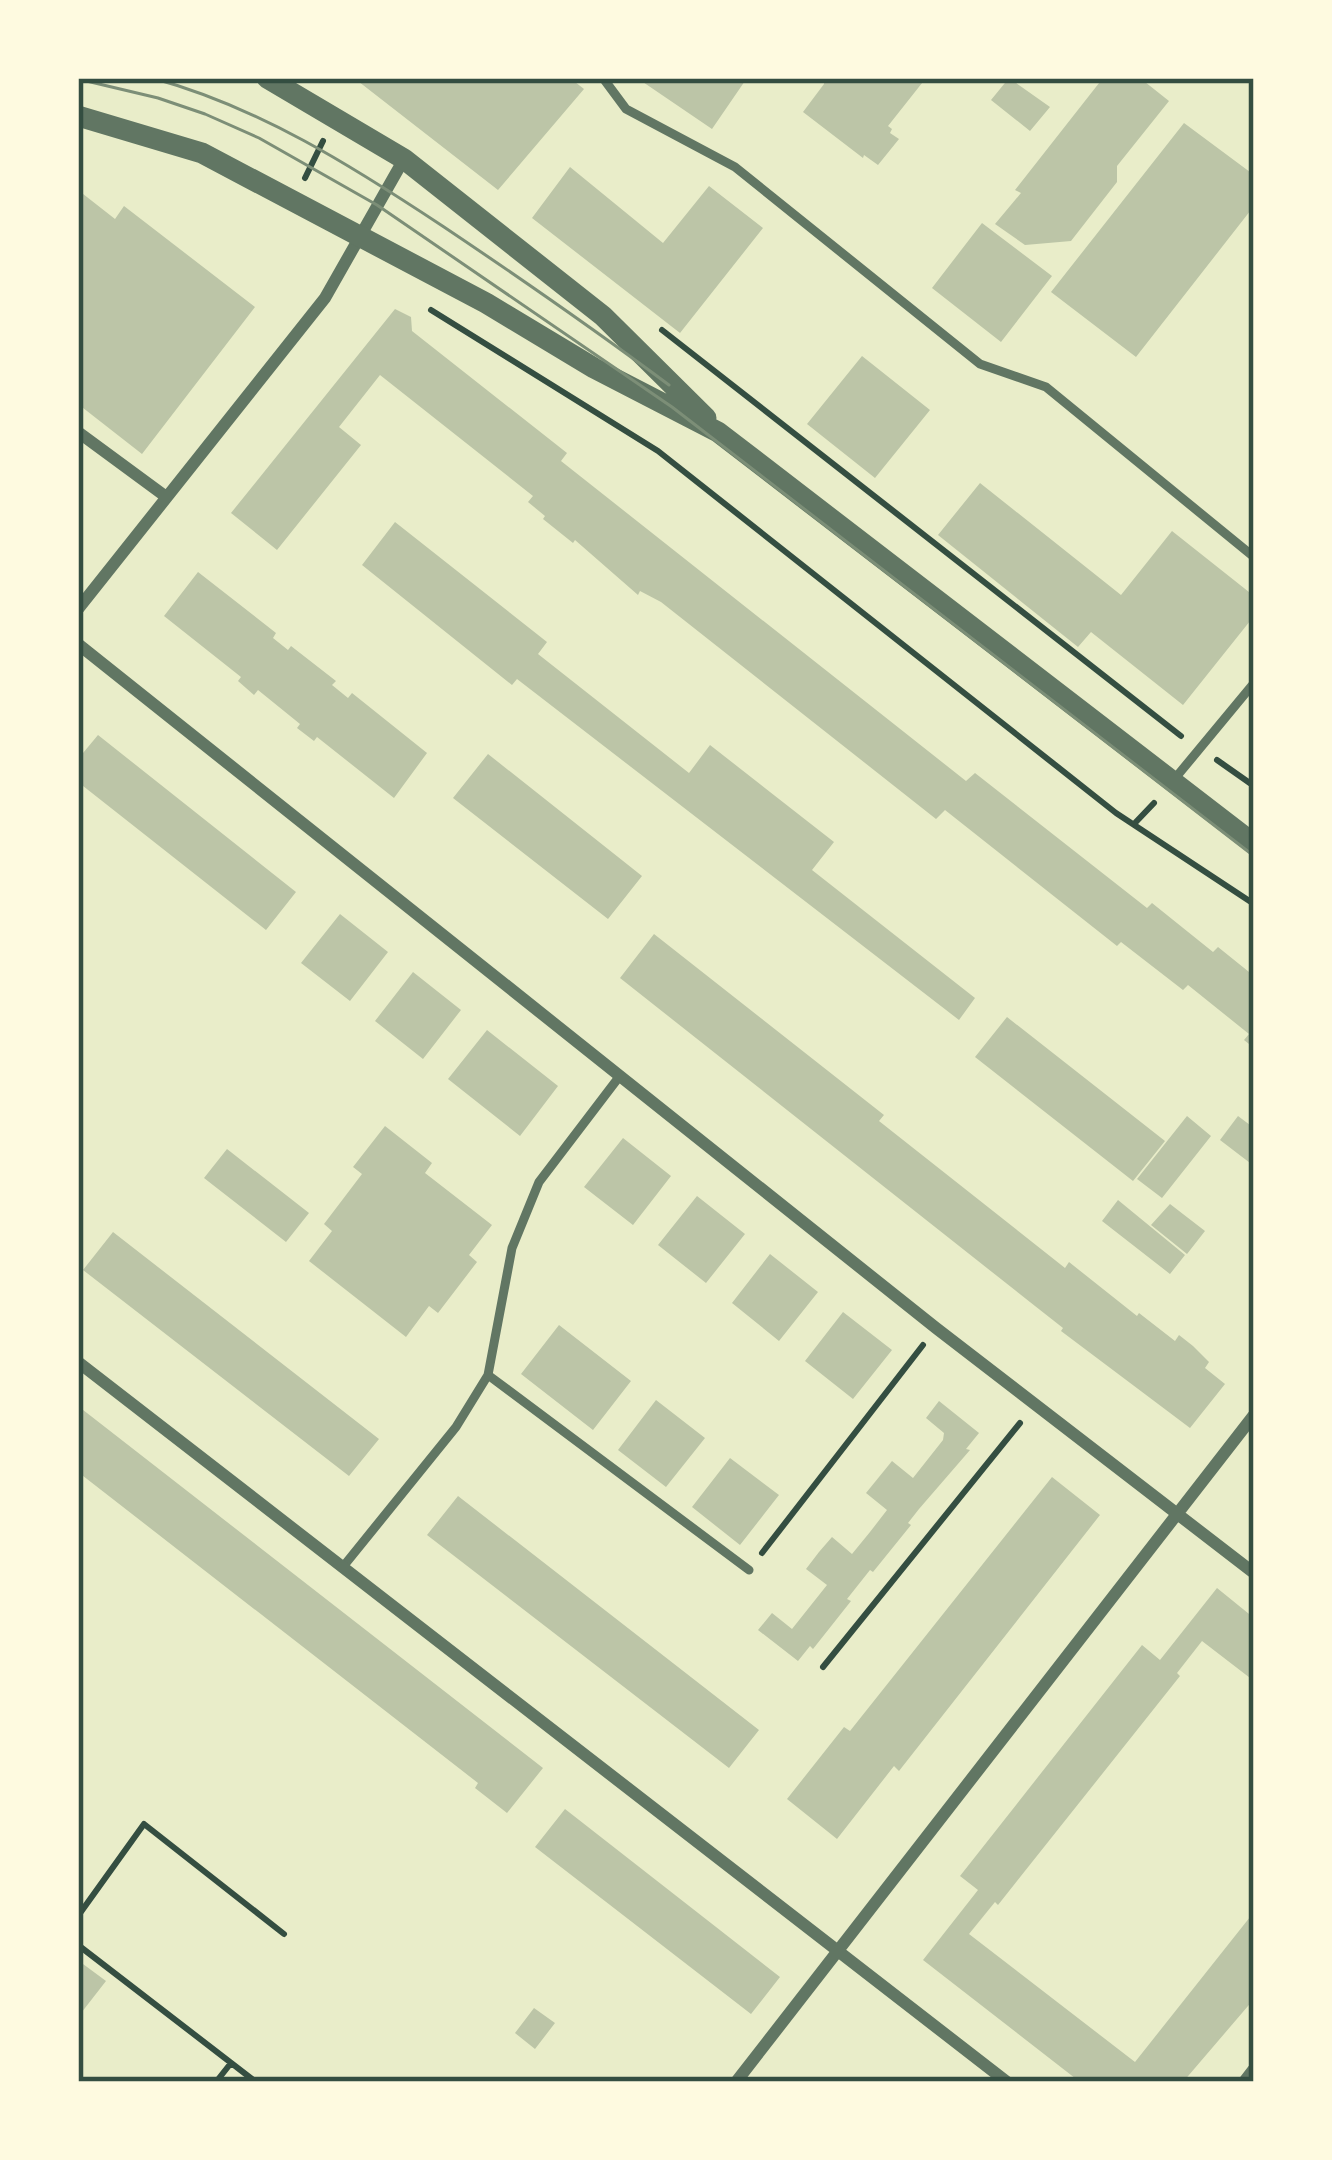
<svg xmlns="http://www.w3.org/2000/svg" width="1332" height="2160" font-family="Bitter,serif">
<rect width="100%" height="100%" fill="#e9edc9"/>
<!-- building -->
<path fill="#bcc5a7" d="M354,78H570L584,89L498,190Z
M637,78H747L712,129Z
M824,78H926L888,126L892,129L890,133L899,139L878,165L864,155L863,158L803,112L824,84Z
M1009,78L1050,107L1030,131L991,100Z
M1103,78H1140L1169,101L1117,166V182L1071,241L1025,245L995,224L1021,193L1015,190Z
M1184,123L1254,175V206L1136,357L1051,292Z
M570,167L663,243L709,186L763,228L680,333L532,218Z
M78,190L115,219L124,206L255,307L142,454L78,404Z
M982,223L1052,276L1001,342L932,288Z
M395,309L411,317L412,331L567,453L561,461L966,781L975,773L1147,908L1152,903L1213,952L1218,947L1254,976V1048L1244,1040L1249,1034L1188,985L1183,990L1121,942L1117,946L945,810L936,819L661,602L640,591L638,595L575,540L573,543L543,519L545,516L528,502L533,496L380,375L339,427L361,445L277,550L231,513Z
M862,356L930,410L875,478L807,424Z
M980,483L1121,595L1172,531L1254,596V616L1183,705L1091,632L1078,647L938,535Z
M395,522L547,642L538,654L689,773L710,745L834,842L812,870L975,998L959,1020L517,679L512,685L362,565Z
M198,572L276,633L273,638L288,650L291,646L336,681L332,685L348,698L352,693L427,753L394,798L317,737L314,741L297,728L300,724L258,690L254,695L238,681L241,677L164,616Z
M98,735L296,892L266,930L78,782V759Z
M488,754L642,876L608,919L453,798Z
M340,914L388,952L350,1001L301,963Z
M654,934L884,1115L879,1121L1065,1268L1069,1262L1137,1316L1139,1313L1175,1341L1179,1335L1193,1346L1209,1362L1205,1368L1225,1384L1190,1428L1061,1331L1063,1328L1035,1306L620,978Z
M413,972L461,1010L423,1059L375,1021Z
M1007,1017L1165,1141L1133,1181L975,1057Z
M487,1030L558,1086L520,1136L448,1079Z
M1187,1116L1211,1136L1162,1198L1137,1179Z
M1238,1116L1254,1128V1166L1220,1140Z
M385,1126L432,1163L425,1173L492,1225L469,1255L477,1262L438,1313L429,1306L406,1337L309,1261L332,1231L324,1224L362,1174L353,1167Z
M623,1138L671,1176L633,1225L584,1187Z
M227,1149L309,1213L286,1242L204,1178Z
M697,1196L745,1234L706,1283L658,1245Z
M1118,1200L1185,1255L1170,1274L1102,1221Z
M1170,1204L1205,1231L1187,1254L1151,1225Z
M113,1232L379,1439L349,1476L83,1270Z
M770,1254L818,1292L779,1341L732,1303Z
M843,1312L892,1350L853,1399L805,1361Z
M559,1325L631,1381L593,1430L521,1374Z
M656,1400L705,1438L666,1487L618,1450Z
M939,1401L979,1433L966,1449L970,1450L919,1509L908,1523L911,1525L873,1572L870,1570L847,1599L851,1601L813,1649L810,1646L798,1661L758,1630L772,1613L792,1629L827,1585L806,1569L819,1552L832,1537L852,1554L870,1532L887,1510L866,1493L892,1461L913,1478L943,1440L944,1433L926,1418Z
M78,1406L543,1768L507,1813L475,1788L478,1783L78,1472Z
M730,1458L779,1495L740,1545L692,1507Z
M1052,1477L1100,1515L899,1771L894,1766L837,1839L787,1799L844,1727L850,1731Z
M458,1496L759,1730L729,1768L427,1535Z
M1217,1588L1254,1618V1681L1202,1641L1177,1673L1180,1676L998,1905L995,1902L969,1934L1135,2062L1254,1912V1999L1183,2082H1080L923,1960L978,1890L960,1876L1142,1645L1160,1660Z
M565,1809L780,1977L751,2014L535,1847Z
M83,1964L106,1981L78,2017V1971Z
M534,2008L555,2023L535,2049L515,2033Z"/>
<g fill="none" stroke-linecap="round" stroke-linejoin="round">
<!-- path -->
<path stroke="#344e41" stroke-width="6" d="M305,178L323,141
M431,310L658,451L1116,813L1254,904
M662,330L1181,736
M1217,760L1254,786
M1134,824L1154,803
M762,1553L923,1345
M823,1667L1020,1423
M78,1916L144,1824L284,1934
M78,1945L256,2082
M216,2082L231,2063"/>
<!-- service -->
<path stroke="#617663" stroke-width="9" d="M603,78L626,109L735,167L980,364L1046,387L1254,557
M1172,782L1254,683
M488,1375L749,1570
M342,1568L456,1427L488,1375L512,1248L539,1182L619,1077"/>
<!-- minor -->
<path stroke="#617663" stroke-width="12" d="M78,432L165,496
M78,609L325,298L404,159
M78,644L936,1328L1254,1573
M78,1362L1007,2082
M736,2082L1254,1415
M1244,2082L1254,2069"/>
<!-- tertiary -->
<path stroke="#617663" stroke-width="21" d="M267,78L404,159L603,316L706,418
M78,116L202,153L486,303L594,368L718,432L1254,844"/>
<!-- tram -->
<path stroke="#7c8e77" stroke-width="3" d="M152,78C259,107 352,166 444,227C520,278 595,330 669,385
M78,79L158,98L205,114L259,138L377,205L672,407L1254,856"/>
</g>
<!-- border -->
<rect width="1332" height="2160" fill="none" stroke="#fefae0" stroke-width="162"/>
<rect x="81" y="81" width="1170" height="1998" fill="none" stroke="#344e41" stroke-width="4.5"/>
</svg>
